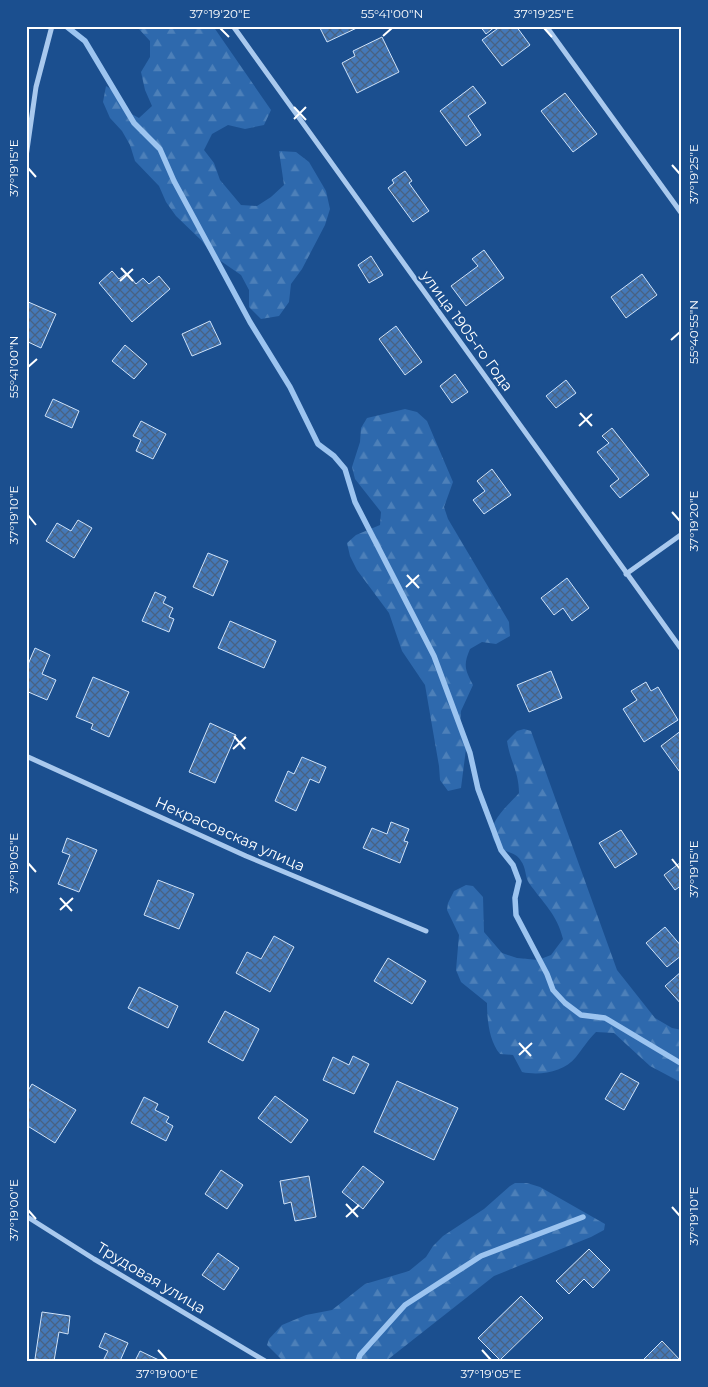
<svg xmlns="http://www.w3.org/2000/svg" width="708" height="1387" font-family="Montserrat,sans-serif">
<defs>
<pattern id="forest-firs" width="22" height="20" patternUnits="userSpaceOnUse" patternTransform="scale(1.25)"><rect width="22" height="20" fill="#2e69ad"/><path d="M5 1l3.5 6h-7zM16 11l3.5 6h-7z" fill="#4d80b9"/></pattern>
<pattern id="building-cross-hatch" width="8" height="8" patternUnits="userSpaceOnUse" patternTransform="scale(1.25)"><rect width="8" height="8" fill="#4478b7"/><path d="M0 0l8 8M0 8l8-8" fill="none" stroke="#486282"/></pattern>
</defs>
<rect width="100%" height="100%" fill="#1b4f8f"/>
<!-- forest -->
<path fill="url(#forest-firs)" d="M139,26H213L271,110L264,125L245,129L228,125L212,134L204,150L214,163L220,180L241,205L257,206L271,197L284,185L279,151L296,152L309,162L326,191L330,209L325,225L302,269L291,284L289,302L279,316L261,319L249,307V290L241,275L212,255L202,241L176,216L166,202L159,186L135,161L130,145L122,131L110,118L103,102L106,86L120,95L126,111L139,118L152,106L145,90L141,72L150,57V41L138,28Z
M405,409L417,412L427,421L453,482L444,507L448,519L509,622L510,636L496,644L482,642L470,649C463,665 465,670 473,685L461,711L460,724L466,749L461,788L448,791L440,780L439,766L425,685L402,651L389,613L357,570L350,556L347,543L356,535L380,525L381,512L355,479L352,467L360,442L361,428L367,418Z
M524,729L531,731L617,970L655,1018L672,1028L682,1030V1083L650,1066L614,1033L596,1032C588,1040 583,1048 576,1057C564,1072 540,1076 522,1072L513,1055L500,1054C489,1041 487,1019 487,1003L461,982L456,970L459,935L447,910L448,903L454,891L466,885L473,886L483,897L484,932L502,953L517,958L538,960L551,955L563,939C557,914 543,903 529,883C525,877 526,867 521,861C516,852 506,853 499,847C479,828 507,807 519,793C519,772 510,761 507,741L517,731Z
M515,1183H527L540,1187L605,1224L604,1230L591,1237L494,1276L386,1361H283L267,1345L269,1339L282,1325L306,1315L332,1310L365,1284L409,1271L426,1257L433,1246L443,1236L484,1209L510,1186Z"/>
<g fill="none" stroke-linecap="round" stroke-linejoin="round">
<!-- stream -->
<path stroke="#9cc4f0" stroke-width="5.5" d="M66,26L85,41L134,123L160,149L174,181L250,322L290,387L318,444L334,456L345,469L355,502L434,656L470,753L478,789L501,850L513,865L519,881L515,898L516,915L547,974L553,990L565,1003L581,1015L605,1018L682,1064
M358,1361L360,1355L405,1305L481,1256L583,1217"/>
</g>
<!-- building -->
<path fill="url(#building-cross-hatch)" stroke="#cfe3fa" d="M319,26H361L327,42Z
M480,26H496L486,34Z
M501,26H516L530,45L502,66L482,40Z
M382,37L399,72L357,93L342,63L355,56L353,51Z
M473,86L486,103L468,116L481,135L466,146L440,111Z
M565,93L597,134L573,152L541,111Z
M405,171L412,181L409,183L429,211L413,222L388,188L394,183L392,180Z
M484,250L504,278L466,306L451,286L478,266L472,259Z
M371,256L383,275L369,283L358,265Z
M112,271L119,279L127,273L136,284L143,278L149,284L159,276L170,289L132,322L99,283Z
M642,274L657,295L626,318L611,297Z
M26,301L56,314L41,348L26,341Z
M210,321L221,344L192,356L182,334Z
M396,326L422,362L405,375L379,339Z
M125,345L147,364L134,379L112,361Z
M455,374L468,392L452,403L440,386Z
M566,380L576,393L556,408L546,396Z
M53,399L79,411L72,428L45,416Z
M141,421L166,434L153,459L136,451L141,440L133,436Z
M612,428L649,475L620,498L610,486L619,479L597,452L609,443L602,436Z
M492,469L511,495L484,514L473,500L485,491L477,481Z
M78,520L92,528L74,558L46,541L57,523L71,531Z
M208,553L228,561L213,596L193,587Z
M567,578L589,608L572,621L563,608L554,615L541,598Z
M155,592L166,597L163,603L173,608L169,617L174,619L169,632L142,621Z
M230,621L276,641L264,668L218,648Z
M35,648L50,655L42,674L56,680L47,700L26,691V669Z
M551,671L562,698L529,712L517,685Z
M93,677L129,692L109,737L91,729L93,724L76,717Z
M646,682L651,691L658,687L678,720L644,742L623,709L637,700L631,691Z
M210,723L236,735L215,783L189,772Z
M682,730V775L661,746Z
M302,757L326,767L319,783L310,779L296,811L275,801L288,771L294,774Z
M391,822L409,829L404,841L408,842L400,863L363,848L372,828L387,834Z
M621,830L637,854L615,868L599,843Z
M67,838L97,850L79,892L58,884L70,855L62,852Z
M681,862L682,885L675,890L664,875Z
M158,880L194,894L179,929L144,915Z
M665,927L682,947V955L667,967L646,943Z
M274,936L294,947L270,992L236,973L247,952L261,959Z
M388,958L426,981L412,1004L374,981Z
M682,971V1005L665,986Z
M139,987L178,1006L168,1028L128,1008Z
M225,1011L259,1029L243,1061L208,1042Z
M353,1056L369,1064L354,1094L323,1080L333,1057L349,1065Z
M621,1073L639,1083L624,1110L605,1099Z
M397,1081L458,1108L434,1160L374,1132Z
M32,1084L76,1110L55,1143L26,1125V1094Z
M275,1096L308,1120L291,1143L258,1118Z
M144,1097L158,1104L155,1110L169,1117L166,1122L173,1126L166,1141L131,1123Z
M363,1166L384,1182L363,1209L342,1192Z
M221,1170L243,1185L227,1209L205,1194Z
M309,1176L316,1217L295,1221L291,1202L284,1204L280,1181Z
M589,1249L610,1270L593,1288L584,1279L569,1294L556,1281Z
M218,1253L239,1268L224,1290L202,1275Z
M521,1296L543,1318L500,1360L478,1338Z
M42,1312L70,1316L68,1334L59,1332L54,1361L35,1359Z
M105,1333L128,1343L120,1361H103L108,1351L99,1347Z
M662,1341L681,1361H645L643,1360Z
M140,1351L161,1361H135Z"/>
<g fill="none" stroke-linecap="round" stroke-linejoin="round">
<!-- street -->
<path stroke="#a9c9ee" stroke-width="5" d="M233,26L682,650
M546,26L682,214
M26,157L36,87L52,26
M626,574L682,534
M26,756L246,856L426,931
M26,1216L94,1259L265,1361"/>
</g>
<!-- ticks -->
<path fill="none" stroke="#fff" stroke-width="2" d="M220,28L229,37M544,28L552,37M383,36L392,28M294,107L306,120M294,119L306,107M672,165L680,174M28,168L36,177M121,268L133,281M120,281L133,269M671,340L680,332M28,367L37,359M580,413L592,426M579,426L592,414M672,512L680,521M28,515L36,525M407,575L419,588M406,587L419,575M234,736L245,749M233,749L246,737M672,859L680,869M28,863L36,872M60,898L72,911M60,910L73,898M519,1043L531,1056M519,1055L532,1043M346,1204L358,1217M672,1207L680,1216M28,1210L36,1219M346,1217L359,1205M158,1350L167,1360M482,1350L491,1360"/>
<g text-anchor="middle" stroke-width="4" stroke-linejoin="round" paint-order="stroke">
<!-- street labels -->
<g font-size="15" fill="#fff" stroke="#1b4f8f">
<text transform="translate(467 331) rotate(54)" y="5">улица 1905-го Года</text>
<text transform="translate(230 834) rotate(24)" y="5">Некрасовская улица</text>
<text transform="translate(151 1278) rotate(31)" y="5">Трудовая улица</text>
</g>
</g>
<!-- border -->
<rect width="708" height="1387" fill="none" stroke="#1b4f8f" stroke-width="55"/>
<rect x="28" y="28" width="652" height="1332" fill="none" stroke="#fff" stroke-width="2"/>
<g font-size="12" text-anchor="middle" fill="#fff">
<text x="220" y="18">37°19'20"E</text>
<text x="392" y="18">55°41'00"N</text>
<text x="544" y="18">37°19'25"E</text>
<text transform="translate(14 168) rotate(-90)" y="4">37°19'15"E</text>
<text transform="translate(694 174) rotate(-90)" y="4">37°19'25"E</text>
<text transform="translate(694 332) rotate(-90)" y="4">55°40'55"N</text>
<text transform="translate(14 367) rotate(-90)" y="4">55°41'00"N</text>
<text transform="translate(14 515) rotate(-90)" y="4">37°19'10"E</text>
<text transform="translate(694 521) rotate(-90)" y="4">37°19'20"E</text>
<text transform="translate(14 863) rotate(-90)" y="4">37°19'05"E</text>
<text transform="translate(694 869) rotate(-90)" y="4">37°19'15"E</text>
<text transform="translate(14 1210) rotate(-90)" y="4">37°19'00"E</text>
<text transform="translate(694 1216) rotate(-90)" y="4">37°19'10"E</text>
<text x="167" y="1378">37°19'00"E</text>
<text x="491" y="1378">37°19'05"E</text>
</g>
</svg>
